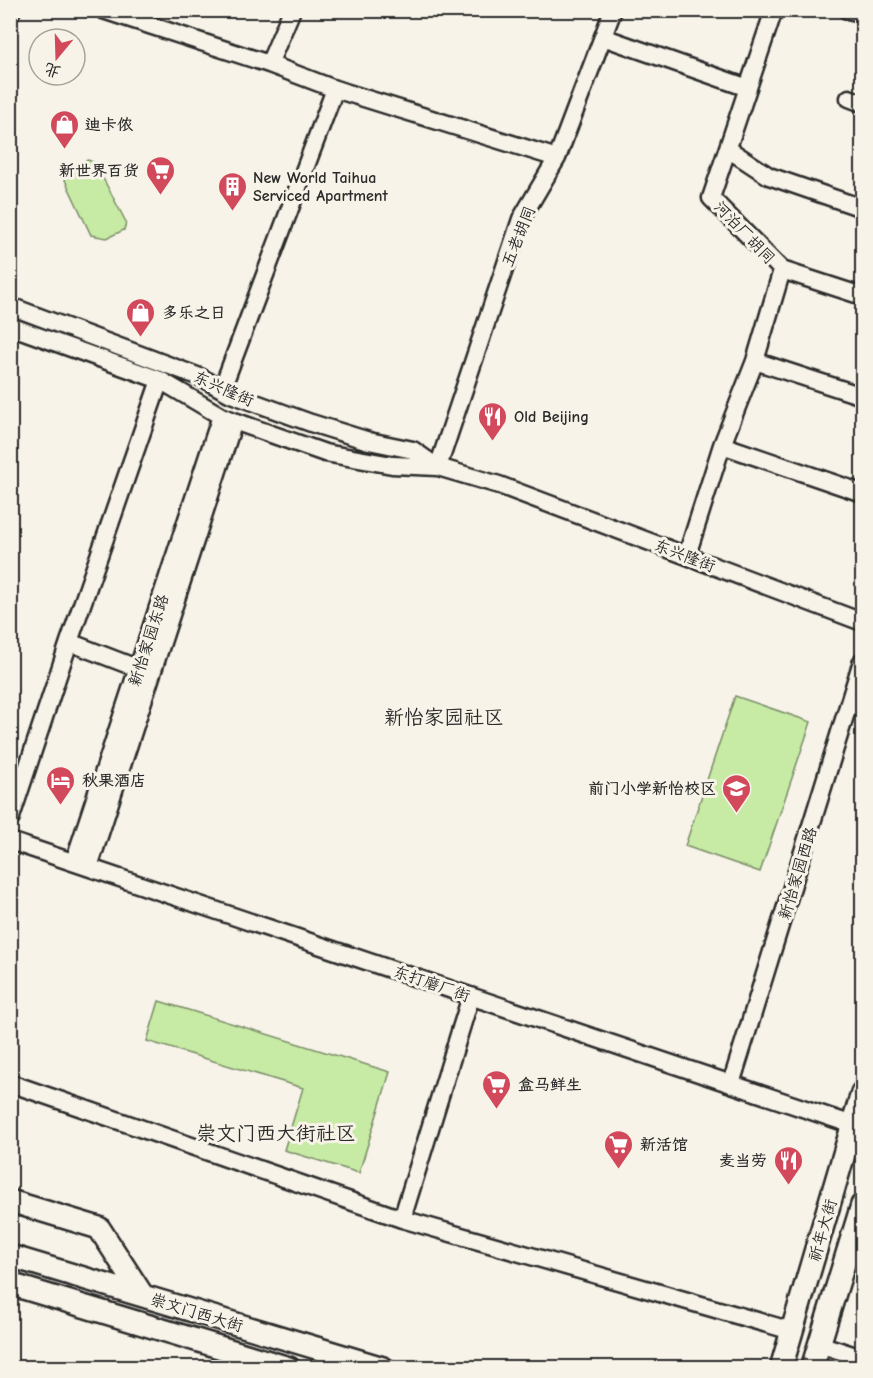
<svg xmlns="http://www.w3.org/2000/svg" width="873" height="1378" font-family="'Comic Neue','LXGW WenKai TC',sans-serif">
<rect width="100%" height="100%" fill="#f7f3e8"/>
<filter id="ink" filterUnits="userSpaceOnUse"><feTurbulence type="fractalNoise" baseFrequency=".0167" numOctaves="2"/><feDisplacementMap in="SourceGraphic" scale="12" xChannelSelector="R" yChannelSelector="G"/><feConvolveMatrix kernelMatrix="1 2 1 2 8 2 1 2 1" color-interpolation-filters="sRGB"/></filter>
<g filter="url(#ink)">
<!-- pitch -->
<path fill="#c7eba4" stroke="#798b68" stroke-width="1.5" d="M88,160L95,163L126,222L124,230L107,238L91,235L65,180L71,166Z
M735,696L811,722L760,872L685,846Z
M159,1001L390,1072L359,1173L284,1150L303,1088L147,1041Z"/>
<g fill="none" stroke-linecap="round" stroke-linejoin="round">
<defs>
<path id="minor" d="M103,10L269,64L335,89L557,158
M774,10L711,198L782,270L862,296
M847,10L862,13
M10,14L12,10
M603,37L748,88
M269,64L292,10
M849,98L862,103
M728,149L769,176L862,208
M10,306L200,377L231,394L311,423L369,441L413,450L437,467
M10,326L160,380L221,416L234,421L325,453L392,465L438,467L499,485L862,622
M755,361L862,396
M222,389L335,89
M722,445L862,493
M438,467L521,219L557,158L613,10
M687,555L722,445L755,361L782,270
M69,642L147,672
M10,820L69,642L160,380
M10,841L853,1125L862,1132
M74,862L221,416
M89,867L234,421
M10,1083L402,1219L792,1331
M731,1084L862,661
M402,1219L471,996
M819,1344L862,1358"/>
<path id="major" d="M10,1201L99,1228L143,1296
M10,1256L383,1368
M10,1284L289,1368
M781,1368L862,1093
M812,1368L862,1205"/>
</defs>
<!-- minor casing -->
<use href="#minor" stroke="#2b2b2b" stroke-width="21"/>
<!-- major casing -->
<use href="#major" stroke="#2b2b2b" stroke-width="26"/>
<!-- minor -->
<use href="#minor" stroke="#f7f3e8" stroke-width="16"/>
<!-- major -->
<use href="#major" stroke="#f7f3e8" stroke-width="21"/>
</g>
</g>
<!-- icons -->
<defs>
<symbol id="shop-pin" viewBox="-11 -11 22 30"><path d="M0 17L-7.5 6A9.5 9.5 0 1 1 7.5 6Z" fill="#d1495b" stroke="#f7f3e8"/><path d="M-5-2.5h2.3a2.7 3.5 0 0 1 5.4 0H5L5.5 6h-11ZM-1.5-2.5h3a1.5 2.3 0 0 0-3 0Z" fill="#fff"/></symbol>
<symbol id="supermarket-pin" viewBox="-11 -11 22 30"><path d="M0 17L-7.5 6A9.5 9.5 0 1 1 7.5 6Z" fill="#d1495b" stroke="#f7f3e8"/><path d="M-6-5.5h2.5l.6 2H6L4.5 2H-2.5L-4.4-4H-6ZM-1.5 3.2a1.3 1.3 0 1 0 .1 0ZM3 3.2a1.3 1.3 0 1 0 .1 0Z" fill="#fff"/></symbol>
<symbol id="building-pin" viewBox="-11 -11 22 30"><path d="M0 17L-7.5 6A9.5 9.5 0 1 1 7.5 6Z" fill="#d1495b" stroke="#f7f3e8"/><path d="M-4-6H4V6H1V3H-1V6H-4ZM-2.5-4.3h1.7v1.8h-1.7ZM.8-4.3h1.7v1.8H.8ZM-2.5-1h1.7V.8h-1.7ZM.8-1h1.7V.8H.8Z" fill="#fff"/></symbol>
<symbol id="restaurant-pin" viewBox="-11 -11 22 30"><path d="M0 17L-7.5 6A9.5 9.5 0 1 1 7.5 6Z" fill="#d1495b" stroke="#f7f3e8"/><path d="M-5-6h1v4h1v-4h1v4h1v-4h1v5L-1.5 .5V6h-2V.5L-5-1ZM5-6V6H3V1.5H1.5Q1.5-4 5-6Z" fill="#fff"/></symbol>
<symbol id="hotel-pin" viewBox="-11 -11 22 30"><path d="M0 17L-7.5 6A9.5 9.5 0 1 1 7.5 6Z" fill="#d1495b" stroke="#f7f3e8"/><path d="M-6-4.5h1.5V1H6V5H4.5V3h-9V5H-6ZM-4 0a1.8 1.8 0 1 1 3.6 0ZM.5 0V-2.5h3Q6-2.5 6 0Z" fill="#fff"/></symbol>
<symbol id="school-pin" viewBox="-11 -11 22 30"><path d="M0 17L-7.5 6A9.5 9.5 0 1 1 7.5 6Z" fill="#d1495b" stroke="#f7f3e8"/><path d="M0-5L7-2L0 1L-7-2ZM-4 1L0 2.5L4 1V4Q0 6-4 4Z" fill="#fff"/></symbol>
</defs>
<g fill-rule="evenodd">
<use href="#shop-pin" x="48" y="108" width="33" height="45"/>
<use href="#supermarket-pin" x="144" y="154" width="33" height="45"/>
<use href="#building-pin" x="216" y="170" width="33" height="45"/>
<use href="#shop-pin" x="124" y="296" width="33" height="45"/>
<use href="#restaurant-pin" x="476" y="400" width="33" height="45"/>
<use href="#hotel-pin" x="44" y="764" width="33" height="45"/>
<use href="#school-pin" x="720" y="772" width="33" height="45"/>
<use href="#supermarket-pin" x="480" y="1068" width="33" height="45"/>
<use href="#supermarket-pin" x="602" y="1128" width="33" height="45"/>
<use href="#restaurant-pin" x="772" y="1144" width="33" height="45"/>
</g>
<g text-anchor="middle" stroke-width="6" stroke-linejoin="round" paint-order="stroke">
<!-- poi labels -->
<g font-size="16" font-weight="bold" fill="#2b2b2b" stroke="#f7f3e8" text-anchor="start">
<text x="85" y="130">迪卡侬</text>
<text x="139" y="176" text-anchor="end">新世界百货</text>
<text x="253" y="183">New World Taihua<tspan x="253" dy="18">Serviced Apartment</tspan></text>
<text x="162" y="318">多乐之日</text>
<text x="514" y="422">Old Beijing</text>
<text x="82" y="786">秋果酒店</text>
<text x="716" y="794" text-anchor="end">前门小学新怡校区</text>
<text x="518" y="1090">盒马鲜生</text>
<text x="640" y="1150">新活馆</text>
<text x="767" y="1166" text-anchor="end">麦当劳</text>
</g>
<!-- street labels -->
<g font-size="16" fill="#2b2b2b" stroke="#f7f3e8">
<text transform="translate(745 232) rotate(46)" y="6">河泊厂胡同</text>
<text transform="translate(518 236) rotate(-68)" y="6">五老胡同</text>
<text transform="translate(224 388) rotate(24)" y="6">东兴隆街</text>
<text transform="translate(685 555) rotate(21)" y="6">东兴隆街</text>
<text transform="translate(148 640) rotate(-72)" y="6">新怡家园东路</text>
<text transform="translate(797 873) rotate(-73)" y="6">新怡家园西路</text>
<text transform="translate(432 983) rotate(19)" y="6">东打磨厂街</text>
<text transform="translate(822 1230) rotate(-74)" y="6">祈年大街</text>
<text transform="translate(197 1312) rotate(17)" y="6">崇文门西大街</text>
</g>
<!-- quarter labels -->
<g font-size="20" fill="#2b2b2b" stroke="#f7f3e8">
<text x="444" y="724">新怡家园社区</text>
<text x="276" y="1140">崇文门西大街社区</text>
</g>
</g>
<!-- margin -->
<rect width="873" height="1378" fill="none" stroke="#f7f3e8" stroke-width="36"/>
<rect x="18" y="18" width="837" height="1342" fill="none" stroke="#2b2b2b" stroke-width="2" filter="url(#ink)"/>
<!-- north arrow -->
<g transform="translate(57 57) rotate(199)"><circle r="28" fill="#f7f3e8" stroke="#a5a39c" stroke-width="1.5"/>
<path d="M0-4.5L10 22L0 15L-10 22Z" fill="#d1495b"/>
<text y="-9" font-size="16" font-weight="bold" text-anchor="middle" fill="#2b2b2b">北</text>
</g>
</svg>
